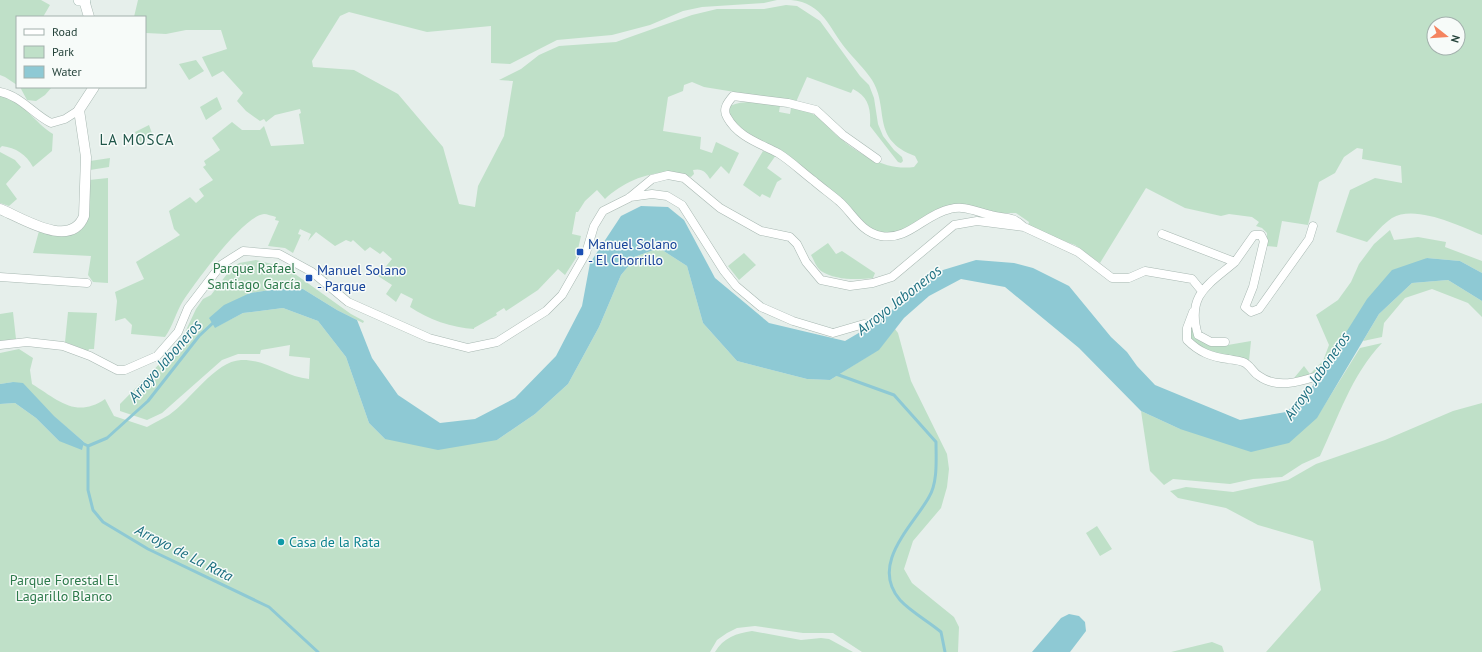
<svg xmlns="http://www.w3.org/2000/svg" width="1482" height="652" font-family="'PT Sans',sans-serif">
<rect width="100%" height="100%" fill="#e6efeb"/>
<!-- green -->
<path fill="#bfe0c8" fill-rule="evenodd" d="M0,0H41L50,5L43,17H17V85L5,77L0,75Z
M138,0H777L764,3L702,7L683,11L650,25L612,35L557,40L510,64L491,63V26L427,32L349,12L340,16L312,61L313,67L354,70L398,94L443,147L459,204L475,207L478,186L504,136L513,81L499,80L521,69L539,55L559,46L616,42L692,15L717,9H764L786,5L797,6L820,21L860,76L869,85L874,98L878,124L883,136L894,150L902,157L903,161L901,163L898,162L870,126C871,109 869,97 853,89L851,93L807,77L796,102L704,87L692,82L684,85L683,91L668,97L663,131L701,137L700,149L712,153L716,142L739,153L729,174L721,166L710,179C706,172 702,168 693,170L694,174L691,177C661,166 628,178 605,199L597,190L585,201L578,212H576L572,234L581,236L576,258L565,275L558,269L538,290L506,311L504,308L496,313L497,315L474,328V329C453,328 427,319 410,307L413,299L401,293L396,302L386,294L392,285L378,276L392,259L383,251L380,254L370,247L365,251L353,240L351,242L346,240L335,246L316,232L308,241L311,234L300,229L298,234L301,235L293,253L285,248L268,246L279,221L275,220L276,217C272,216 267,214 264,214C243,216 195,283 183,301C176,312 173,326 165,337L131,334L132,325L125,318L115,321L117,301L115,292L144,279L136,262L180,235L174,229L169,211L190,197L196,203L204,196L199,189L213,180L203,167L206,165L204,161L220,150L212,138L232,122L242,130H260L264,126L271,146L304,144L299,114L301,113L300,109L275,115L266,122L264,119L260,121L246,111L237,101L243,93L223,71L212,77L202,57L227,49L221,30H186L166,34L146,33L145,17H134Z
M791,0H1482V235C1460,226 1415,204 1392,218C1383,224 1375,234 1367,242L1336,232L1350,190L1375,178L1402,183L1401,166L1362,159L1363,149L1357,148L1344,157L1335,173L1319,182L1308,225L1282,221L1277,247L1267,246V233L1262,228L1256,226L1259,222L1252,217L1229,214L1221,216L1185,208L1146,188L1100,263L1075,245L1052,237L1028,225L1029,222L1016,213H993L962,204L889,235L875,232L861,223L842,200L752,139L732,120L729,113L730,106C747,99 763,103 780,106L779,112L790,114L791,108C799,110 808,111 815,115C824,121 831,131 840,138C860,155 887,171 914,167L918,162L915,156C870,139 890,109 872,80C865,69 854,59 846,49C829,28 823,3 791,0ZM1434,24H1458V48H1434Z
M196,60L204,71L189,80L179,64Z
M20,87H52L45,95L36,101L27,100Z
M0,95C24,100 34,123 53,134L52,151L33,167C26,154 16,148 2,146L0,148Z
M217,97L222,109L206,120L200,107Z
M149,125L153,136L141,143L135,132Z
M763,151L776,155L767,168L782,179L777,182L770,198L762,194L760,197L743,185Z
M0,152L15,160L21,167L6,184L17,199L9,206L0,203Z
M110,158L109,167L90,170V161Z
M108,178V283L93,282L88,275L91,256L33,253L39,231C56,237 82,241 88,218C91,207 89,192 89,180Z
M1390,230L1394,240L1418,237L1446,242L1445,247L1482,261V273L1460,261L1427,258L1331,356L1320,374L1294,378L1304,366L1310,374L1323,361L1329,345L1316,315L1338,300L1351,282L1359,264L1374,244Z
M828,243L836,254L842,251L875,273L873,278C857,280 834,280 821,271C816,267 814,260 811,255Z
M659,248L687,266L703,323L737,361L807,379L830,380L878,350L895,329L898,333L911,381L947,454L949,469L947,487L941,508L913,541L904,569L912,583L954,617L959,627L958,652H862L833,633H803L755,626L737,628L727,633L717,640L710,652H0V404L15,403L36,418L59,441L84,442L13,382L0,384V353L19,349L33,358L30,370L32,384C58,400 76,419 105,399L114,416L147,427C154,423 162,419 169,415C190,401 215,361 241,360C266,359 285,377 309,379L310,358L289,356L290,345L261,350L260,354H238L222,360L162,413L147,420L120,411V404L180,343L196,309L203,299L211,295L230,270L239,263L256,260L276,265L295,274L351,314L364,321L363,323L337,310L303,289H276L250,293L216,327L243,313L283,308L318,321L346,357L369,423L385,439L497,440L535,414L568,384L599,327L621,275L637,256Z
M744,253L756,265L739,280L728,266Z
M1448,280L1482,301V317L1468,303L1432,289L1405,298L1384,323L1382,337L1363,341L1379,314L1412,283Z
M13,312L16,339L0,341V314Z
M68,312L97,313L94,349H89L88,351L65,342Z
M1191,322L1196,338L1222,346L1251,341L1249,361L1210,353L1190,340Z
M1382,343C1352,374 1338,418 1320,456L1302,464L1282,477L1253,479L1230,484L1173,479L1164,485L1150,471L1141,411L1180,429L1317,417L1360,348Z
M1482,403V652H1266L1321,590L1313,541L1258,525L1226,508L1178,498L1170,491L1186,487L1233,492L1288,480L1316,464L1385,440L1453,411Z
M1097,526L1112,549L1100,556L1086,533Z
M752,631L801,640L821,638L829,639L853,652H715C723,638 737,633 752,631Z
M1212,642L1222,646L1224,652H1171Z"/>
<!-- water -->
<path fill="#8ec9d4" d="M641,206L668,207L684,220L715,278L769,323L845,341L874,324L943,270L976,260L1014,263L1033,268L1069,286L1111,337L1127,352L1137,366L1155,385L1240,420L1286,412L1308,393L1367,299L1392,270L1427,258L1460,261L1482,273V301L1448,280L1412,283L1379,314L1317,418L1289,443L1251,452L1180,429L1141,411L1079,348L1005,287L961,279L929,296L904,318L879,350L830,380L807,379L737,361L703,323L687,266L659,248L637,256L621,275L599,327L568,384L535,414L497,440L438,450L385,439L369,423L346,357L318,321L283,308L243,313L215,328L209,318L224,305L250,293L276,289H303L337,310L357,320L372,358L398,395L440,423L475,419L515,398L556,356L582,306L590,263L621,216Z
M13,382L23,383L54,416L84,442L82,450L59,441L36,418L15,403L0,404V384Z
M1069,614L1079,616L1085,622L1086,631L1070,652H1032L1061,618Z"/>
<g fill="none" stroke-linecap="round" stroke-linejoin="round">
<!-- stream -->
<path stroke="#8ec9d4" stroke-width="3" d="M836,374L894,395L936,442C936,459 938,482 929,497C913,526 869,564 900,600C911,612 928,621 941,632L945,652
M80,442L88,446L107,438L148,401L199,336L214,322
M88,446V490L93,510L103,522L148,549L269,607L318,652"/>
<defs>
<path id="minor" d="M0,92C21,96 33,114 51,123L65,119L79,110
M877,159L843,135L816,110L788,103L733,96C728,102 722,109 727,117C738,137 759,143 778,153C791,161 802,172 814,181C822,188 832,195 840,202C853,214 861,232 881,236C908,241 925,214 950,209C965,205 976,212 991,215C1005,219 1012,215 1024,227
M630,197L652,194L667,196L682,205L724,271L736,286L761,307L793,321L833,333L864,324
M1162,234L1235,262C1208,285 1186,295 1198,335L1211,342H1225
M1235,262L1254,235H1261L1264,241L1253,287L1245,307L1251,312L1259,309L1309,239L1313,226
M0,277L87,283
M1193,312L1187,328V340C1199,352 1211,357 1228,359C1232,360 1238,360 1243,362C1251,365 1252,372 1259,376C1277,389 1299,382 1318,376
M0,345L27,342L63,346L90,356L117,370H125L157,356L178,332L188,308L221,265L243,251L279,254L312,272L348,302L429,338L468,348L497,342L546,311L562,295L586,253L594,226L603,211L629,198L652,179L668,175L684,178L720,208L761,231L790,237L797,244L806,262L821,280L850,286L873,283L892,277L954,225L977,221L1024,227L1078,252L1112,278H1129L1145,271L1192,279L1201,290"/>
<path id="tertiary" d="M84,0L89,17
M0,209C22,218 71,250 84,216L86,157L79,110L94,87"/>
<path id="secondary" d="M79,0H85"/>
</defs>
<!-- minor casing -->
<use href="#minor" stroke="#a8b8b2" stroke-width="9"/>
<!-- tertiary casing -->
<use href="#tertiary" stroke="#a8b8b2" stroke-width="11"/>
<!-- secondary casing -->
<use href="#secondary" stroke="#a4bbb3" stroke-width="12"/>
<!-- minor -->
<use href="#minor" stroke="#fff" stroke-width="8"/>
<!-- tertiary -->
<use href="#tertiary" stroke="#fff" stroke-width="10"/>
<!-- secondary -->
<use href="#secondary" stroke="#fff" stroke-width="11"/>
</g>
<!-- markers -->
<g fill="#1a4fb4" stroke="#f7fbf9" stroke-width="1.5">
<rect x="576" y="248" width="8" height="8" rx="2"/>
<rect x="305" y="274" width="8" height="8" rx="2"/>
</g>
<circle fill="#0f9aa8" stroke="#f7fbf9" stroke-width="1.5" cx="281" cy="542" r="4"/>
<g text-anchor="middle" stroke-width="3" stroke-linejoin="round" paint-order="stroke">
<!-- transit labels -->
<g font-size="14" fill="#164399" stroke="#f7fbf9" text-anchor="start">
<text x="588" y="249">Manuel Solano<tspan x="588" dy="16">- El Chorrillo</tspan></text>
<text x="317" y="275">Manuel Solano<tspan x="317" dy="16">- Parque</tspan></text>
</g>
<!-- park labels -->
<g font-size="14" fill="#2d7a4b" stroke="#f7fbf9">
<text x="254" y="273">Parque Rafael<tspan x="254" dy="16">Santiago García</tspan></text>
<text x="64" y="585">Parque Forestal El<tspan x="64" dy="16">Lagarillo Blanco</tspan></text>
</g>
<!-- culture labels -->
<g font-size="14" fill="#0d838f" stroke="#f7fbf9" text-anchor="start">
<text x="289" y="547">Casa de la Rata</text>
</g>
<!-- neighbourhood labels -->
<g font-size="15" letter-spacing="1" fill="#1f5548" stroke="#f7fbf9">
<text x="137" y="145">LA MOSCA</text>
</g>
<!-- water labels -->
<g font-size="15" font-style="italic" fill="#1c6f80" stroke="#f7fbf9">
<text transform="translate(899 300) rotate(-38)" y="5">Arroyo Jaboneros</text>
<text transform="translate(165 361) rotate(-49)" y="5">Arroyo Jaboneros</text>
<text transform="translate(1317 376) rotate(-55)" y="5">Arroyo Jaboneros</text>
<text transform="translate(184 553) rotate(27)" y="5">Arroyo de La Rata</text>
</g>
</g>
<!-- legend -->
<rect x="16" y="16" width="130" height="72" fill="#f7fbf9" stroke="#a3b1ad"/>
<rect x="24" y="29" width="20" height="6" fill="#ffffff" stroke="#a3b1ad"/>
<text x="52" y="36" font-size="12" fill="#24423a">Road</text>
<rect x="24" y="46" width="20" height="12" fill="#bfe0c8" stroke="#a3b1ad"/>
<text x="52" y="56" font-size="12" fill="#24423a">Park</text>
<rect x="24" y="66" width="20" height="12" fill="#8ec9d4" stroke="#a3b1ad"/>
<text x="52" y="76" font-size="12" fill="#24423a">Water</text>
<!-- north arrow -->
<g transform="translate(1446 36) rotate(107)"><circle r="19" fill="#f7fbf9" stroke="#a3b1ad"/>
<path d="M0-3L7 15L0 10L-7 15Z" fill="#f4845f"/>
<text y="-6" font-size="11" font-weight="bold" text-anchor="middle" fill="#24423a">N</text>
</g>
</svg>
